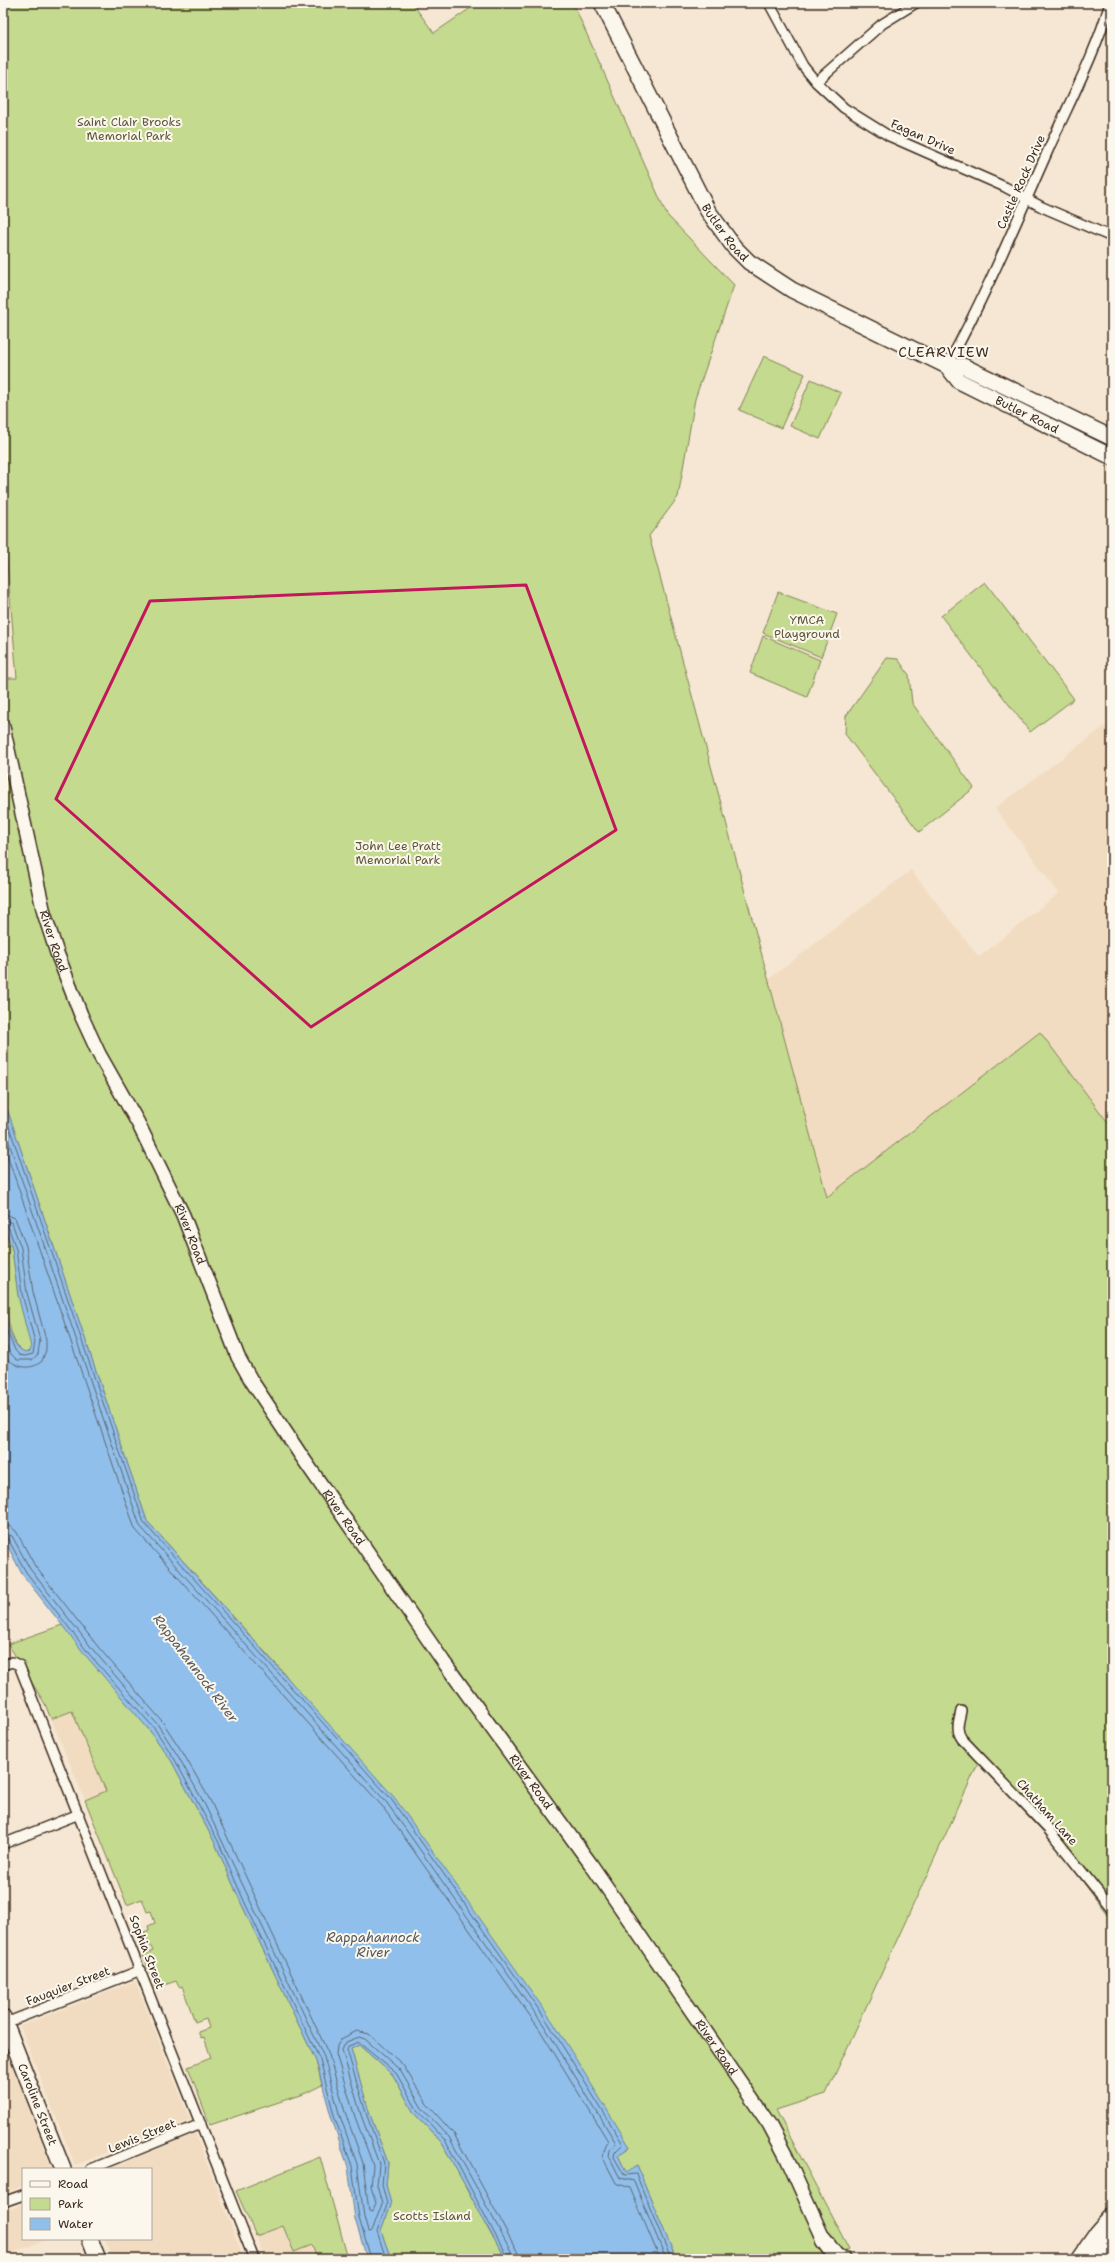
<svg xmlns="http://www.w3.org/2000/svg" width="1115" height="2262" font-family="'Shantell Sans',sans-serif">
<rect width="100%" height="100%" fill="#f5e7d3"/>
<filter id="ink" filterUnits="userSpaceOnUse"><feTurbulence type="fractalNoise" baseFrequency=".025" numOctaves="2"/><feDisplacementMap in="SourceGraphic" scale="8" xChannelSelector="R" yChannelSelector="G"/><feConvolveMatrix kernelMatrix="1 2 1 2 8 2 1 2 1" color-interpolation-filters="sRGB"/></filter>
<g filter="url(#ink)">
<!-- built -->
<path fill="#f1dcc1" d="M1112,721V1128L1040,1032L827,1197L769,979L911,870L979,957L1059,893L995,808Z
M72,1710L107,1791L85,1800L51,1719Z
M135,1981L190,2120L75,2165L20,2026Z
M3,2041L52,2169H23V2186L3,2194Z
M195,2133L244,2259H113L105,2239H151V2169H111Z
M23,2204V2239H49L3,2256V2212Z
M283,2226L312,2245L317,2259H265L256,2236Z"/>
<!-- green -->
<path fill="#c4da8f" stroke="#808256" d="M3,3H412L434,33L478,3H573L667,215L734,285L695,399L678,497L649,536L827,1197L1040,1032L1112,1128V1921L1058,1848L978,1764L826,2094L776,2110L849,2249L822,2259H676L637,2166L626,2173L618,2155L630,2147L284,1673L147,1521L3,1097V678H17L3,516Z
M764,356L805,374L781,428L739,410Z
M811,379L841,393L820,439L790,426Z
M985,582L1074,699L1030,732L941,616Z
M778,592L837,614L821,657L763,633Z
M763,636L820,660L807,697L750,673Z
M887,658L898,659L909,675L912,703L974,788L919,832L845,734L846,716Z
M3,1223L12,1249L18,1295L31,1342L30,1351L26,1352C0,1347 3,1246 3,1223Z
M62,1625L150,1731L171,1760L215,1843L242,1905L316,2061L322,2085L306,2093L210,2125L188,2067L211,2058L204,2037L201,2038L198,2032L209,2028L206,2018L195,2022L182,1986L179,1987L176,1981L156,1988L143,1955L153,1951L144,1932L149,1930L148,1926L155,1923L151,1911L147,1912L142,1899L127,1905L85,1800L106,1791L72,1711L51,1719L45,1704L8,1644Z
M359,2045L393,2075L414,2113L442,2143L505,2259H391L381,2231L391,2204L386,2185L388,2163L369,2112L351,2049Z
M320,2157L348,2259H317L312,2245L294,2252L283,2226L256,2236L236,2191Z"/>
<!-- water -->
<path fill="#91bfeb" stroke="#6f8399" d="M3,1097L147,1521L394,1797L553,2022L630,2147L618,2155L626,2172L637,2166L676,2259H505L442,2143L414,2113L393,2075L359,2045L351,2049L369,2112L388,2163L386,2185L391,2204L381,2231L391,2259H367L355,2219L348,2167L331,2116L316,2061L242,1905L215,1843L171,1760L150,1731L87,1657L22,1574L3,1537V1301C5,1314 10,1349 26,1352L30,1351L31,1347L18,1295L12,1249L3,1223Z"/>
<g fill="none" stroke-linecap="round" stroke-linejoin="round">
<!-- shore -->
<path stroke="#5d6670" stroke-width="1" d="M3,1109L144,1523L391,1799L549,2024L623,2144L615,2152L614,2157L624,2175L636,2174L671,2259
M3,1125L140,1526L387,1803L545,2027L616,2143L610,2150L609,2156L620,2178L634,2181L666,2259
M3,1143L135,1529L382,1806L540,2030L608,2141L604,2151L603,2158L616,2183L630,2188L660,2259
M3,1213L15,1218L26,1246L33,1292L46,1340V1350L42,1361C29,1373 10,1366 3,1352
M3,1219L12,1223L21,1248L27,1293L40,1340L38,1354L32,1360H17L10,1353L3,1339
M3,1224L8,1226L16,1249L22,1294L35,1342L33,1354L25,1356L19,1355L15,1350L3,1323
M3,1526H9L16,1531L35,1566L99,1648L162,1721L183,1753L210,1800L329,2055L345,2112L363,2163L369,2211L372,2212L376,2203L371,2187L373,2165L355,2117L336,2054L337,2046L341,2039L357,2031L369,2034L403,2065L427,2104L454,2134L517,2251L519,2259
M3,1532L12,1536L30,1569L94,1651L158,1725L178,1756L204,1803L324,2057L339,2113L357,2164L364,2217L368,2232L372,2231L382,2204L377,2186L379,2164L361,2115L342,2050L346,2042L359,2037L365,2039L400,2070L422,2108L449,2137L512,2253L513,2259
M3,1537L8,1539L26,1572L90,1655L154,1728L174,1758L218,1841L245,1903L320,2060L334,2115L352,2166L359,2218L371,2259
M386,2259L377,2231L387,2204L382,2185L384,2163L366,2113L347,2050L349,2046L358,2042L396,2073L418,2111L445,2140L508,2259"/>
<defs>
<path id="street" d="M769,3L803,66L816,82L844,108L889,136L1005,187L1042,207L1112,237
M816,82L882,24L916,3
M947,366C986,295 1017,220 1050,146C1071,99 1096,52 1110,3
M3,1665L12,1662L19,1665L254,2259
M961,1711C959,1722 955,1729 962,1739L1048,1829L1112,1909
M3,1844L79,1814
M3,2024L141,1970
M91,2169L201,2124
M3,2202L23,2195"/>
<g id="secondary">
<path id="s1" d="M3,727L44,913L57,953L81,1015L99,1054L138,1123L183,1215L238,1357L251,1380L300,1454L443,1661L590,1863L769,2124L786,2156L824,2240"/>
<path d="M1092,2259L1112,2227"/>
</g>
<g id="primary">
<path id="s2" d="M602,3L708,211L734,247L749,262L792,290L947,366L959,381L1112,457"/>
<path d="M947,366H963L1112,438"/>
<path id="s3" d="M3,2017L63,2169"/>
<path d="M90,2239L98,2259"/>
<path d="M824,2240L836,2256L842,2259"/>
<path d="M1079,2259L1097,2233L1112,2216"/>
<path d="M1101,2259V2242"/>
</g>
</defs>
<!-- street casing -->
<use href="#street" stroke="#3b2a1e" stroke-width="12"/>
<!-- secondary casing -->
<use href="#secondary" stroke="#3b2a1e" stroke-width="16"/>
<!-- primary casing -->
<use href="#primary" stroke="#3b2a1e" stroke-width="18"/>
<!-- street -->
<use href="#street" stroke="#fbf7ec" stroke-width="9"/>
<!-- secondary -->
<use href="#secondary" stroke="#fbf7ec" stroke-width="13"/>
<!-- primary -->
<use href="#primary" stroke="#fbf7ec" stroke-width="15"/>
</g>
</g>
<!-- marked area -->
<path fill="none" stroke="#c2185b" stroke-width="3" stroke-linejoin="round" d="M526,585L616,830L311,1027L56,799L150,601Z"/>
<g text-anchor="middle" stroke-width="4" stroke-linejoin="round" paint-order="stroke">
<!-- park labels -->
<g font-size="12" fill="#5d563a" stroke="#fbf7ec">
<text x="129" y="126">Saint Clair Brooks<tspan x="129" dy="14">Memorial Park</tspan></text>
<text x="807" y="624">YMCA<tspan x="807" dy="14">Playground</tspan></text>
<text x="398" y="850">John Lee Pratt<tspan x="398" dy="14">Memorial Park</tspan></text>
<text x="432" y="2220">Scotts Island</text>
</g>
<!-- street labels -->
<g font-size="12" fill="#3b2a1e" stroke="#fbf7ec">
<text transform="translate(923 137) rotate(24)" y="4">Fagan Drive</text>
<text transform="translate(1021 182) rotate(-66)" y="4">Castle Rock Drive</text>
<text dy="4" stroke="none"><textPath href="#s2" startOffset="261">Butler Road</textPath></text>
<text dy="4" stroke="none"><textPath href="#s2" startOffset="618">Butler Road</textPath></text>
<text dy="4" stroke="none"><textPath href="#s1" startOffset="220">River Road</textPath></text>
<text dy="4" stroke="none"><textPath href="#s1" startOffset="544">River Road</textPath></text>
<text dy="4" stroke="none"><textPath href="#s1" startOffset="868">River Road</textPath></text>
<text dy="4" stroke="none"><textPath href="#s1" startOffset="1192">River Road</textPath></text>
<text transform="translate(1047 1812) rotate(48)" y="4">Chatham Lane</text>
<text transform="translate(147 1952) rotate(69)" y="4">Sophia Street</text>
<text transform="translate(68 1986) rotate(-21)" y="4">Fauquier Street</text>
<text dy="4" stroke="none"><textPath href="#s1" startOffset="1516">River Road</textPath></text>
<text dy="4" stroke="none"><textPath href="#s3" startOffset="94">Caroline Street</textPath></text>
<text transform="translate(142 2136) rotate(-22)" y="4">Lewis Street</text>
</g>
<!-- water labels -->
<g font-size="13" font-style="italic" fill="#55575c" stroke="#fbf7ec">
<text transform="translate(196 1668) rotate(53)" y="5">Rappahannock River</text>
<text x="373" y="1942">Rappahannock<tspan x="373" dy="15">River</tspan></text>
</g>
<!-- quarter labels -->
<g font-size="14" letter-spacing="1" fill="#3b2a1e" stroke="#fbf7ec">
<text x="944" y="357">CLEARVIEW</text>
</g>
</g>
<!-- margin -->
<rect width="1115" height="2262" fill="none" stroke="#fbf7ec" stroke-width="16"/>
<rect x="8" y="8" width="1099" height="2246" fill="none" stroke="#3b2a1e" stroke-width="1.5" filter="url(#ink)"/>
<!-- legend -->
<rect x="22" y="2168" width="130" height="72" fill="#fbf7ec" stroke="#aea59a"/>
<rect x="30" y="2181" width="20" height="6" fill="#fbf7ec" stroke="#aea59a"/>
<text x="58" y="2188" font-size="12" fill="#3b2a1e">Road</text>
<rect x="30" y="2198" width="20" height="12" fill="#c4da8f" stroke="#aea59a"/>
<text x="58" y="2208" font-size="12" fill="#3b2a1e">Park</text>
<rect x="30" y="2218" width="20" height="12" fill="#91bfeb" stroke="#aea59a"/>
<text x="58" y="2228" font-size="12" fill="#3b2a1e">Water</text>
</svg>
